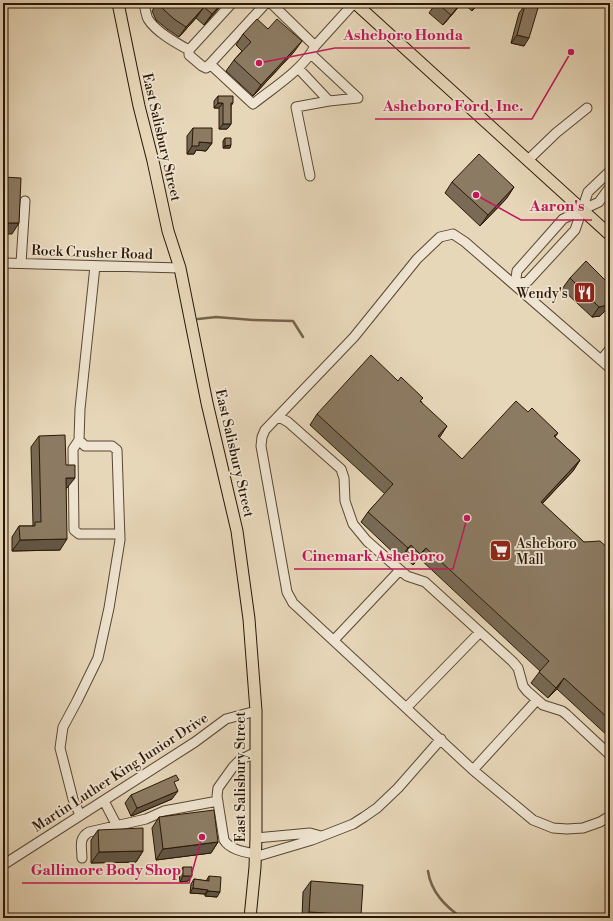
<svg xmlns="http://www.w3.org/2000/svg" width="613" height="921" font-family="'Libre Bodoni',serif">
<rect width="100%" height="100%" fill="#e7d7b9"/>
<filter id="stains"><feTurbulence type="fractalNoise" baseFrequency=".005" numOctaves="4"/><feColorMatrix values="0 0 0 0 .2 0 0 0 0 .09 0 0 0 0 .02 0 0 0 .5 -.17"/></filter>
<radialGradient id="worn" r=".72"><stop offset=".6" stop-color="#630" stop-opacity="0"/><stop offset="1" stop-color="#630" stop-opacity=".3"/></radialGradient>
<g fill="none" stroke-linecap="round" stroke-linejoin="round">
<!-- stream -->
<path stroke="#75634c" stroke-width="2.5" d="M198,319L216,317L253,320L293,321L303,337
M428,871C431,892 445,906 462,918"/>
<defs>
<path id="minor" d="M144,3C145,8 146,15 148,19C156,32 176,43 189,50
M266,3L210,64L253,104C273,88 304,69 315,46
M271,3L315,46L354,3
M210,64L206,68L202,66L189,55V50L232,3
M298,68L329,101L358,98L311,54
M528,160L556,133L587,108
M610,171L588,192L575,230L528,281L515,285L517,271L563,219L599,202L610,187
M310,176L296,107L329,101
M3,263L180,268
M21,263L25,201
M601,360L610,349
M610,368L465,242L453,234L440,237L417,259L354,337L265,430L262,437L261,446L287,592L293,603L473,770L533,820L553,828L567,829L583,828L600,822L610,816
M279,417L288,422L341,469L344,478L345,501L353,524L367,541L400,570L334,640
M79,440L73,449L74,530L79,534H120
M400,570L407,576L425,582L480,632
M407,707L480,632L513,662L518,668L523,686L527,691L543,705L562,711L566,714L610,755
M473,770L537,700
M104,801L117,826
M80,815L73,799L60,748L63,727L77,701L98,658L109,608L120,540L117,450L112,446H85L79,440L80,409L95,266
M256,838L310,833L321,836
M255,854C245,852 230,850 224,840L217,796L218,788L233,767L240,760L256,752
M255,857L312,840L353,824L364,817L377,808L398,788L441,739
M82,858C82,848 78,838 89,832L146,819L164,811L218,801
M3,865L195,742L226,719L256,711"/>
<path id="major" d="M118,3L139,106L153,161L168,231L180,268L207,403L237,531L249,619L256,711V838L255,867L250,918
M355,3L610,235"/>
</defs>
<!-- minor casing -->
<use href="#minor" stroke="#594732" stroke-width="11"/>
<!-- major casing -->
<use href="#major" stroke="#2a1705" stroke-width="13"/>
<!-- minor -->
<use href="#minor" stroke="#efe5d2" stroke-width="9"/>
<!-- major -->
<use href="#major" stroke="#e7d7b9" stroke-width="11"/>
</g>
<!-- wall -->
<path fill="#786a55" stroke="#2a1705" d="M157,3H223L218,9L204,25L196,18L179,37L167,29L156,20L152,11Z
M436,3H462L443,25L429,13Z
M463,3H479L472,11Z
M525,5L524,46L511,43L519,13Z
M268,29L294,52L253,96L226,71L234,60L242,51L236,45L243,34Z
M218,96L233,103L231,106V124L227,129H219V108H214V101Z
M193,128L212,143L206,151L196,150L194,154H187V136Z
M225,138L230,148H223V141Z
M452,182L507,198L480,226L445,193Z
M570,278L610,285V303L605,311L600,316L592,317L562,289Z
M421,401L439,438L462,459L528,412L558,433L555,437L580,460L573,471L542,504L584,542L610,550V738L557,689L548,698L531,683L540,671L419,558L413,565L403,556L400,559L361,522L368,512L385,494L310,425L317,414Z
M39,436L66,465L67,488H66L60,550L12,551V537L19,526H32L33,525L31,447Z
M175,785L172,799L134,815L131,816L125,803L131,795Z
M159,817L218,842L211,853L156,860L152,828Z
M98,830L143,851L136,862L91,863V840Z
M183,867L192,876L188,881L180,882L179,873Z
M209,876L217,897L205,896V894L190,893L191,884L194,879L206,881Z
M311,881L359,918H302L303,892Z"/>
<!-- shaded-wall -->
<path fill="#625645" stroke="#2a1705" d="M222,3H223L218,9L204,25L212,14Z
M461,3H462L443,25L451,15Z
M478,3H479L472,11Z
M204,7L196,18L179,37L186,27Z
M517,35L529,38L524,46L511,43Z
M302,41L294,52L253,96L261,85Z
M218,103H223L219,108H214Z
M223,124H231L227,129H219Z
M199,142L212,143L206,151L196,150L194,154H187L192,146Z
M231,145L230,148H223L225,146Z
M514,187L507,198L480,226L488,215Z
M3,223H19L12,234H3Z
M610,303L605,311L600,316L592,317L599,307Z
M447,426L440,437L430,447L438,436Z
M580,460L573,471L533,513L541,502Z
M66,478H75L67,488H58Z
M67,539L60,550L12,551L20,540Z
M411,545L403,556L400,559L408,548Z
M426,548L419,558L413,565L420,554Z
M564,678L557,689L548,698Z
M178,791L172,799L134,815L131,816L137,808Z
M218,842L211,853L156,860L163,849Z
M143,851L136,862L91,863L99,852Z
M183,876H192L188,881L180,882Z
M193,888L208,890L205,894L190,893Z
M208,891L220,892L217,897L205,896Z
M309,912L361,915L359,918H305Z"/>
<!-- building -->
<path fill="#8c7b63" stroke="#2a1705" d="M161,3H222L212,14L204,7L186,27L174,19L163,9Z
M437,3H461L451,15Z
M525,5L538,8L529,38L517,35Z
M257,19L268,29L277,19L302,41L261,85L234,60L251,42L243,34Z
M218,96H233V103H231V124H223V103H218Z
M193,128H212V143L199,142V146H192Z
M225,138H231V145L225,146Z
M479,154L514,187L488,215L452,182Z
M3,177L21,178L19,223H3Z
M586,261L610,285V303L608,305L599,307L570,278Z
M371,355L398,381L401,377L423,398L420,401L447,426L438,436L462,459L516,401L528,412L532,408L558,433L554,436L580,460L541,502L584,542L600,541L610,550V720L564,678L556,688L539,672L549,661L426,548L420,554L411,545L408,548L368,512L393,484L317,414Z
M65,435L66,465H75V478H66L67,539L20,540L19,526H35V522H41L39,436Z
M176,775L179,780L174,782L178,791L140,807L137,808L131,795Z
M214,810L218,842L163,849L159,817Z
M143,828V851L99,852L98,830Z
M183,867H192V876H183Z
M209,876L221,877L220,892L208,891V890L193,888L194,879L209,881Z
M311,881L363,885L361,915L309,912Z
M196,915H217V918H196Z"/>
<!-- icons -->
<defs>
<symbol id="restaurant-square" viewBox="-11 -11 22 22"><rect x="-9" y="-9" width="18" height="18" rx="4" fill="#8f2418" stroke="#efe5d2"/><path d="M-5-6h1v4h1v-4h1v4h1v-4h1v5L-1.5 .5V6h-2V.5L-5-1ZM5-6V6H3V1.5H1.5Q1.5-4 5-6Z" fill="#fff"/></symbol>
<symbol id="supermarket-square" viewBox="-11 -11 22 22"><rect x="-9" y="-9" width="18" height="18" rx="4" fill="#8f2418" stroke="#efe5d2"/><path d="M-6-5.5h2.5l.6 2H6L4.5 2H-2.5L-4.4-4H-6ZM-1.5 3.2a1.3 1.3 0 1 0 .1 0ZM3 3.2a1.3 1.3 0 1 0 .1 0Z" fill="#fff"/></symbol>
</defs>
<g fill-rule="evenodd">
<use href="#restaurant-square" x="572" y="280" width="25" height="25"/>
<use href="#supermarket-square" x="488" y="538" width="25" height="25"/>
</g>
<g text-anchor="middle" stroke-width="3.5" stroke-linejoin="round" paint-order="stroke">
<!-- street labels -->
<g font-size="14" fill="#2a1705" stroke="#efe5d2">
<text transform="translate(162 137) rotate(77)" y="5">East Salisbury Street</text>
<text transform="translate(92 252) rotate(2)" y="5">Rock Crusher Road</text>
<text transform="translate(235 453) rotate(77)" y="5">East Salisbury Street</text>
<text transform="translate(120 772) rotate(-33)" y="5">Martin Luther King Junior Drive</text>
<text transform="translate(240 777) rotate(-90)" y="5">East Salisbury Street</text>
</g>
<!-- poi labels -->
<g font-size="14" fill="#2a1705" stroke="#efe5d2" text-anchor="end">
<text x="568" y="298">Wendy's</text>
<text x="516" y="548" text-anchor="start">Asheboro<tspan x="516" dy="16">Mall</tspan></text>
</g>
</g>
<!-- callouts -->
<path fill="none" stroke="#c2185b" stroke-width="1.5" d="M259 63L335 48H470M571 52L532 119H375M476 195L521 220H592M467 518L453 569H294M202 837L189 883H22"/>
<g fill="#c2185b" stroke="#efe5d2" stroke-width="1.5">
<circle cx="259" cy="63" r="4"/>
<circle cx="571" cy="52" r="4"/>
<circle cx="476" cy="195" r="4"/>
<circle cx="467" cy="518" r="4"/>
<circle cx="202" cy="837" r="4"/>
</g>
<g font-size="15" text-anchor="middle" font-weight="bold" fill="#c2185b" stroke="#efe5d2" stroke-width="3.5" stroke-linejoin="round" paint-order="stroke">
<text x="403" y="40">Asheboro Honda</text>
<text x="453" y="111">Asheboro Ford, Inc.</text>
<text x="557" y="211">Aaron's</text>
<text x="373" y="561">Cinemark Asheboro</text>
<text x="106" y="875">Gallimore Body Shop</text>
</g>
<!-- margin -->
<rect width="613" height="921" fill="none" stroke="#e7d7b9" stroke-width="16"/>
<rect x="4" y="4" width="605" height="913" fill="none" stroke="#2a1705" stroke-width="2"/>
<rect x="8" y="8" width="597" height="905" fill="none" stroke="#2a1705"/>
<rect width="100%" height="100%" filter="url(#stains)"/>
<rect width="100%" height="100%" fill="url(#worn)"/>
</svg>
